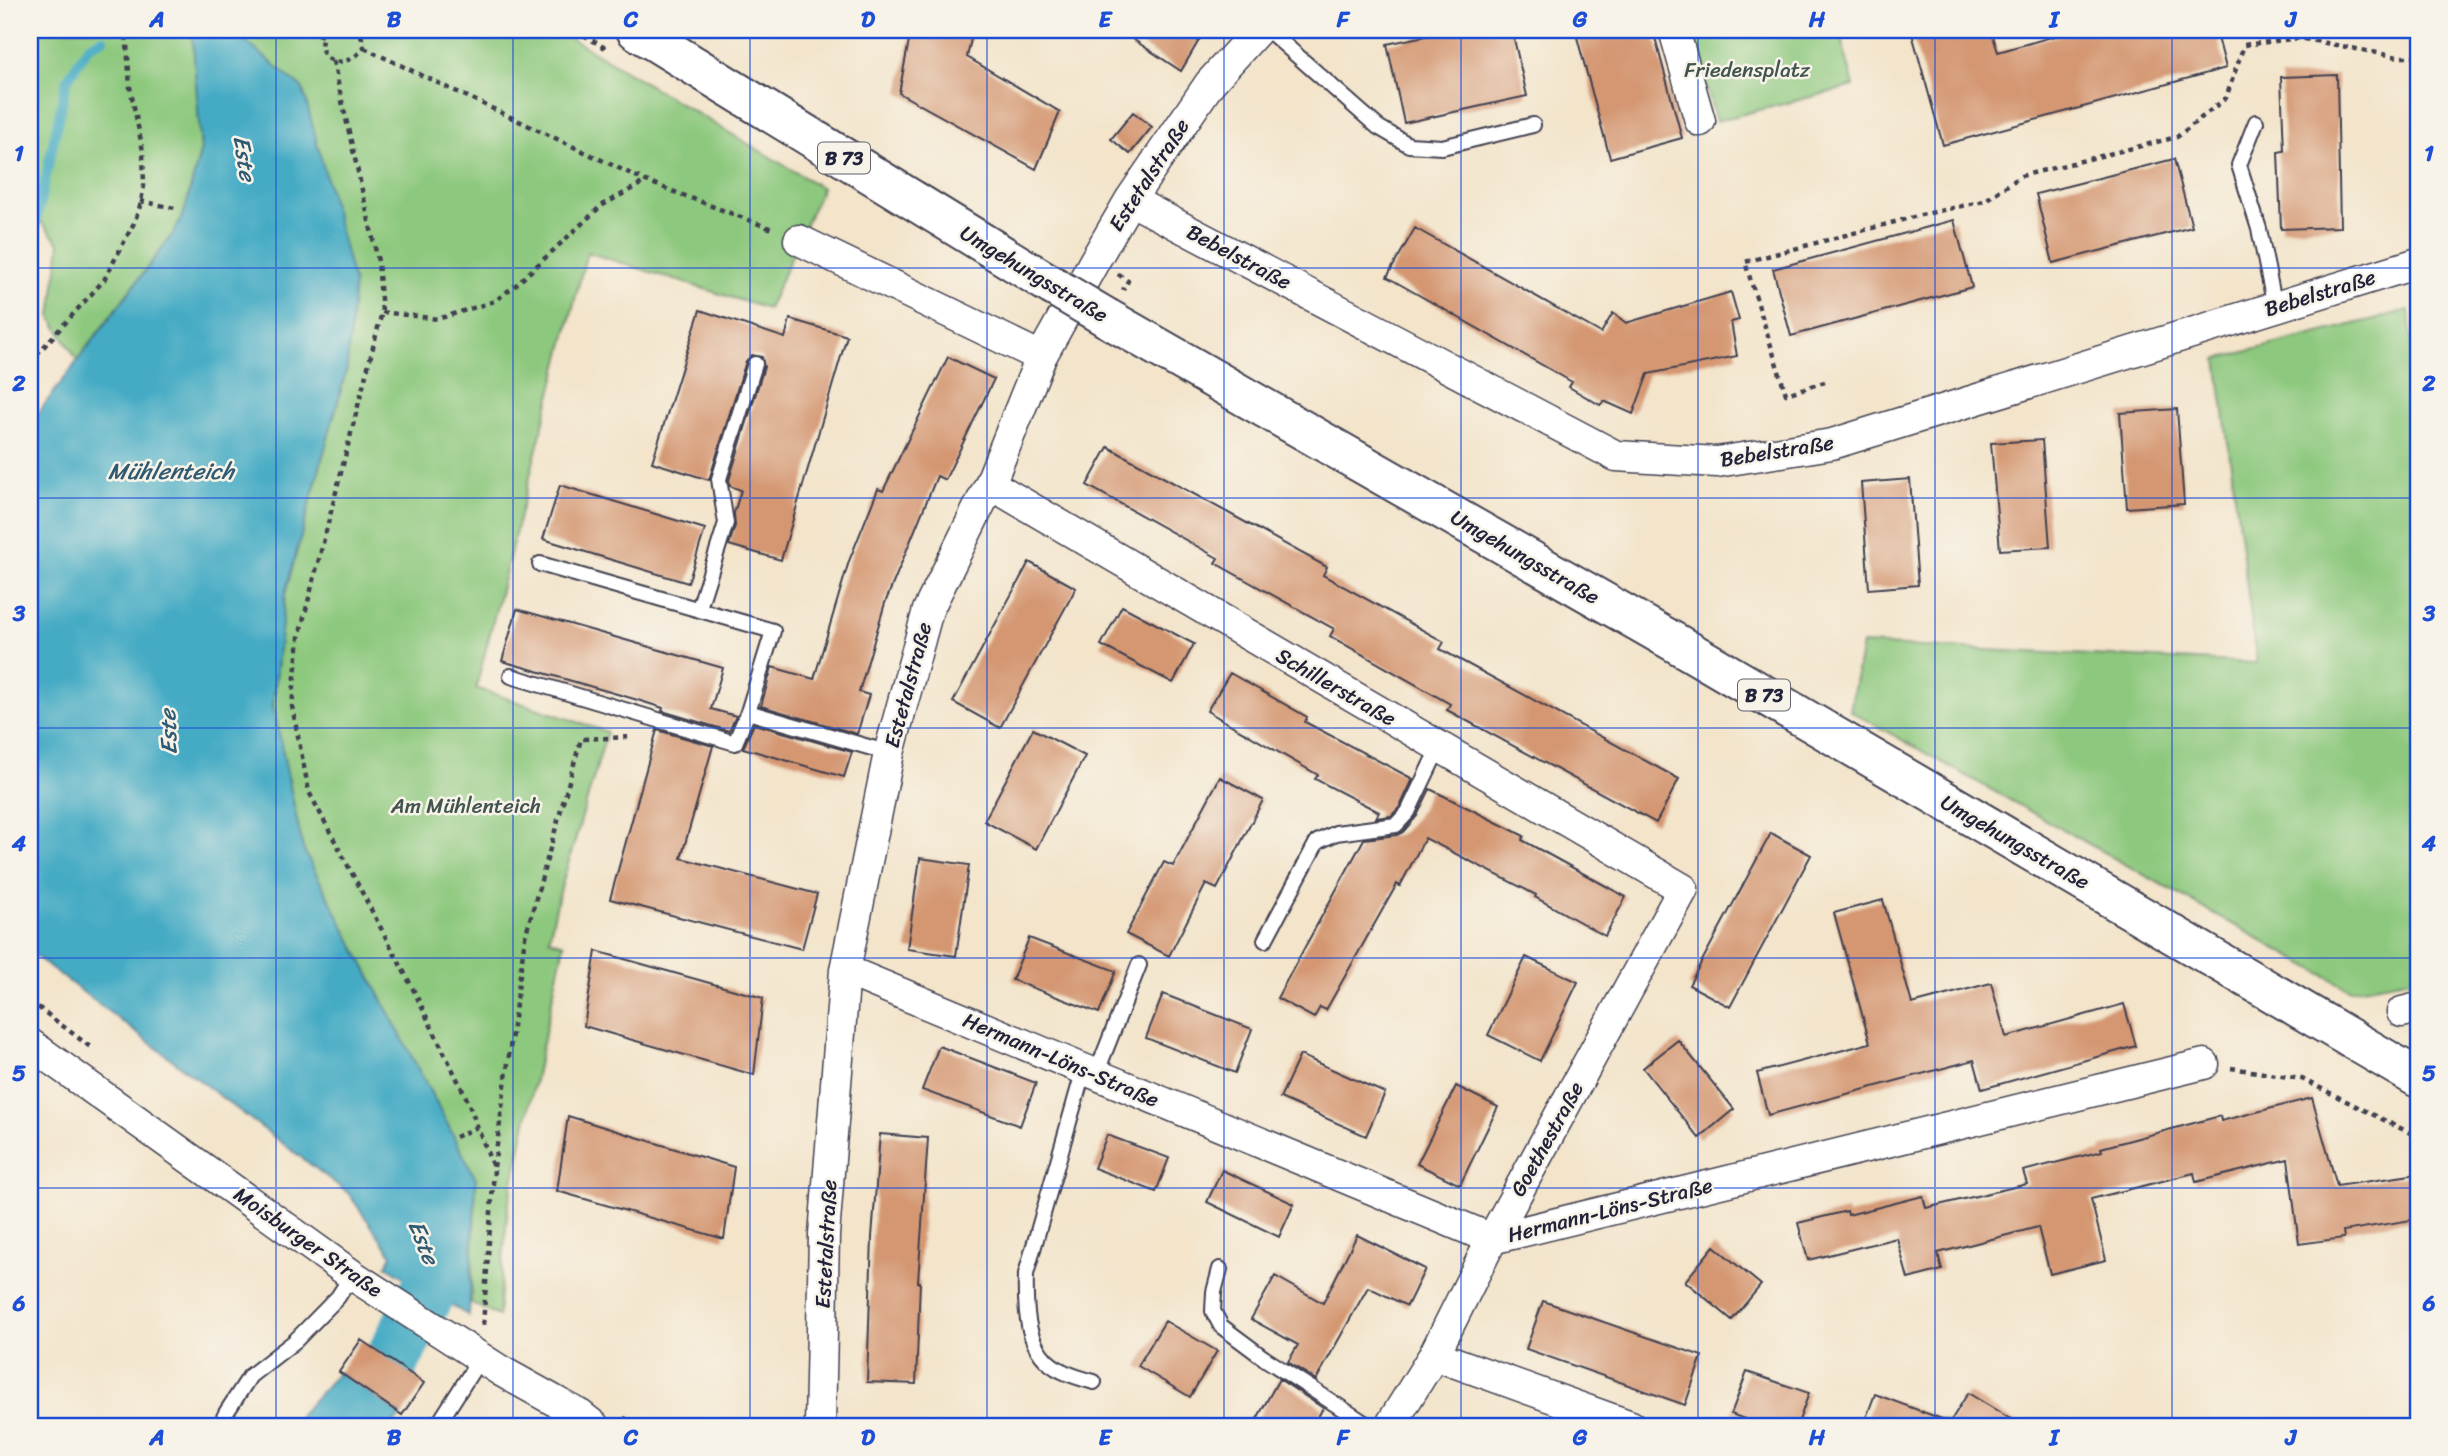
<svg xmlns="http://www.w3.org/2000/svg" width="2448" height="1456" font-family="Sriracha,sans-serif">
<rect width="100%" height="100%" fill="#f7f3e8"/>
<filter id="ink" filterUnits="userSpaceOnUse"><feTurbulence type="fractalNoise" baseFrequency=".0143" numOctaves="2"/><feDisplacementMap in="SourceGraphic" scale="14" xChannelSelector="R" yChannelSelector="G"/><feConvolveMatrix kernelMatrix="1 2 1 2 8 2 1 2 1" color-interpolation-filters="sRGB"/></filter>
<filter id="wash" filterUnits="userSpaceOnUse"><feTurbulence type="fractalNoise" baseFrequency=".00686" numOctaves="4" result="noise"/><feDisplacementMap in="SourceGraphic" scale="28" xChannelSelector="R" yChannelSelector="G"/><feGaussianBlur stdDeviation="1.57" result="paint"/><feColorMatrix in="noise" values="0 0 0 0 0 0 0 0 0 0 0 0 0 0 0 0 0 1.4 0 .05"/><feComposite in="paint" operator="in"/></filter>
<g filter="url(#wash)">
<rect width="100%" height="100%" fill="#f3e4ca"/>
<!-- green -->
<path fill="#8cc87d" stroke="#57755c" stroke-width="2" d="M30,30H192L201,149L185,210L175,231L77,360L51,317L60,244L30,209Z
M232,30H557L822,188L768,309L587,252L476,688L607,732L558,898L549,939L564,944L508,1206L498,1316L471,1303L476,1179L303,849L273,705L285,594L347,368L303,89Z
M1691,30H1839L1854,86L1716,121Z
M2409,310L2418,409V978L2351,990L1850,711L1862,644L2257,663L2217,359Z"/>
<!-- water -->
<path fill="#44abc4" stroke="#336680" stroke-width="2" d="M192,30H232L303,89L354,284L347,368L285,594L273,705L303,849L476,1179L469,1316L386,1266L392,1255L348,1193L30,952V424L175,231L185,210L201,149Z
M339,1372L402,1415L391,1426H290Z"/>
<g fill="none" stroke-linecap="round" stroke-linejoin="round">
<!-- stream -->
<path stroke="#44abc4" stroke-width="10" d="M30,248L67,80L89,46L103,39"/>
<!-- river -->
<path stroke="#44abc4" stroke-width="56" d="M392,1361L437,1273L416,1222"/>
</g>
<g id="blocks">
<!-- building -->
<path fill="#d49772" d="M911,30H973L967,57L1060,112L1036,169L899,93Z
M1119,30H1205L1181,71Z
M1453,30H1512L1527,96L1404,123L1387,44Z
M1575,30H1653L1682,138L1610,158Z
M1911,30H1991L1998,52L2076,30H2216L2226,68L1943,145Z
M2337,75L2340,227L2281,229L2278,152L2284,151L2281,77Z
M1133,112L1152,127L1130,154L1111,139Z
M2174,159L2192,227L2053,263L2036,194Z
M1954,220L1972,287L1791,336L1773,269Z
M1415,228L1601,333L1613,313L1626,323L1731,292L1739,320L1731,322L1737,356L1648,374L1633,414L1604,401L1600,405L1569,387L1572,382L1387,277Z
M700,310L785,338L790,319L847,336L781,560L729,545L735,526L734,513L741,490L730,486L729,480L764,367L762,357L752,355L746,361L709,480L652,462Z
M948,357L994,379L945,480L937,476L885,603L859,692L869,695L857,734L761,706L772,667L814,679L849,561L878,489L883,491Z
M2177,409L2184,504L2127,508L2120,413Z
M2042,440L2050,547L2000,550L1991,443Z
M1108,447L1327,567L1323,575L1444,642L1440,649L1679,779L1656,823L1447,710L1450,704L1330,636L1334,629L1215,563L1218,558L1087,485Z
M1910,479L1918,585L1869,589L1861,483Z
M560,485L705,529L688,583L543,539Z
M1029,562L1076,588L1000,728L953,702Z
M1122,606L1194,644L1173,683L1101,645Z
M517,609L723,668L711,709L736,716L729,731L662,711L663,708L631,698L502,661Z
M1230,673L1307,717L1305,722L1413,779L1400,807L1391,816L1376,818L1379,812L1315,779L1318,775L1207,711Z
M754,724L852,752L844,777L743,748Z
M1033,729L1085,756L1036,849L984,821Z
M657,730L713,746L681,858L817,894L802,949L610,899Z
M1220,777L1263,800L1217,889L1206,884L1169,956L1126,934L1164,862L1173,866Z
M1430,789L1524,836L1522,840L1626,897L1605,936L1535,897L1536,895L1425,838L1400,886L1397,884L1326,1010L1320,1007L1314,1018L1277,998L1364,839L1397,835L1403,832L1417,816Z
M1771,833L1811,855L1730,1007L1689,985Z
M920,858L969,865L956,956L907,949Z
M1883,900L1912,1004L1991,983L2006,1037L2124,1004L2136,1046L1982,1089L1974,1060L1768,1115L1757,1073L1870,1043L1834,913Z
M1029,938L1116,971L1099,1013L1012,980Z
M596,951L763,998L754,1075L584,1026Z
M1526,957L1578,982L1540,1061L1488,1035Z
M1163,994L1252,1029L1235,1073L1146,1038Z
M1678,1040L1734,1109L1699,1138L1643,1068Z
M939,1046L1036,1083L1020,1126L922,1090Z
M1300,1055L1385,1093L1366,1136L1280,1098Z
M1456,1086L1498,1107L1460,1185L1417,1164Z
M2312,1098L2337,1186L2418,1174V1219L2343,1231L2344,1238L2299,1244L2288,1159L2196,1182L2194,1173L2091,1199L2106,1260L2050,1274L2038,1227L1938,1253L1942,1270L1908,1279L1897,1238L1808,1260L1798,1223L1847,1211L1848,1215L1923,1196L1926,1208L2027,1184L2023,1171L2102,1151L2101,1148L2220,1116L2221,1121Z
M568,1116L734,1167L724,1239L557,1191Z
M880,1134L928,1138L918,1282H920L916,1384L867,1382L872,1237Z
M1107,1135L1169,1158L1156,1192L1094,1168Z
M1222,1170L1294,1204L1279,1237L1207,1202Z
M1357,1235L1425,1269L1407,1306L1368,1287L1316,1380L1288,1362L1298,1345L1251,1319L1275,1276L1323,1303Z
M1714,1246L1761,1285L1732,1320L1685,1281Z
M1543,1301L1702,1356L1685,1405L1526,1349Z
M1165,1321L1217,1351L1190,1397L1138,1366Z
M361,1340L424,1383L402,1415L339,1372Z
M1747,1372L1809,1393L1797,1426H1763L1731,1414Z
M1279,1379L1323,1408L1313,1426H1253Z
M1968,1393L2022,1426H1863L1875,1394L1950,1422Z"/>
</g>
</g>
<g filter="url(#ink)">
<use href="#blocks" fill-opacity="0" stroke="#413f50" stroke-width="2"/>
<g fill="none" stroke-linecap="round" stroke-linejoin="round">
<defs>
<path id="service" d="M1268,30L1378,127L1409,145L1442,147L1533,125
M2256,122L2239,165L2259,229L2275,307
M540,564L773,631L748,712L889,753
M699,608L726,523L719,479L755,364
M511,676L735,743L748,712
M1265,940L1317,842L1336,833L1396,825L1408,812L1439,747
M1084,1069L1026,1274C1025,1309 1025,1354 1062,1371C1072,1376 1083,1379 1094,1382
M1096,1074L1139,965
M1220,1269L1214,1292L1213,1311L1221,1326L1264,1358L1369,1426
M220,1426L226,1413L250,1376L295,1341L338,1297L352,1275
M437,1426L481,1357"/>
<path id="minor" d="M1674,30L1700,121
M1130,200L1616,456L1717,462L1832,444L2418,263
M799,240L1041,357
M990,484L1683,889L1492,1239L1434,1355L1390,1426
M845,970L1492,1239L2204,1064
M2402,1012L2418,1008
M30,1044L352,1275L501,1371L580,1415L594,1426
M1434,1355L1631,1426
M820,1426L824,1235L845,970L889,753L928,610L990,484L1041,357L1095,260L1130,200L1210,83L1258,30"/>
<path id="primary" d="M636,30L1053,286
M1107,318L1674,642L2418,1078"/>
</defs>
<!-- service casing -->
<use href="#service" stroke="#413f50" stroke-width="18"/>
<!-- minor casing -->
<use href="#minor" stroke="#413f50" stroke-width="33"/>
<!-- primary casing -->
<use href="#primary" stroke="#413f50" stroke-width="42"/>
<!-- path -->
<path stroke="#413f50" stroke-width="4.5" stroke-dasharray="5 5" stroke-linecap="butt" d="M309,30L322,36
M325,30C311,60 342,74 364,48L360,30
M575,30L607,49
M364,48L646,181L772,229
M333,61L378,261L382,312L299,637L292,706L309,792L412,987L466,1097L494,1170L483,1325
M140,201L175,208
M1118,274L1128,281L1123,290
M382,312L438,319L495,301L517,284L601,206L646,181
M30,362L104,280L134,223L140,206L144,186L143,151L130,87L126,30
M1825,382L1786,394L1745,262L1921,215L1984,201L2021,176L2177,137L2226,98L2244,45L2300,38L2398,57H2418
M30,1001L93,1049
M2231,1068L2302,1079L2418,1137
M455,1137L477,1127
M494,1167L525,937L581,739L632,737
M624,1417L630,1426"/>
<!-- service -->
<use href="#service" stroke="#fff" stroke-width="14"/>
<!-- minor -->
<use href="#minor" stroke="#fff" stroke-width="30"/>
<!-- primary -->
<use href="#primary" stroke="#fff" stroke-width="38"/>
<defs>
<path id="primary-bridge" d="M1053,286L1107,318"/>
</defs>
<!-- primary-bridge casing -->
<use href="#primary-bridge" stroke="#413f50" stroke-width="42" stroke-linecap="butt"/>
<!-- primary-bridge -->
<use href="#primary-bridge" stroke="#fff" stroke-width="38"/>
</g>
</g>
<!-- grid -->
<path fill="none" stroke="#1d4ed8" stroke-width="2" stroke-opacity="0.55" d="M276,30V1426M513,30V1426M750,30V1426M987,30V1426M1224,30V1426M1461,30V1426M1698,30V1426M1935,30V1426M2172,30V1426M30,268H2418M30,498H2418M30,728H2418M30,958H2418M30,1188H2418"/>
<g text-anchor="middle" stroke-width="5" stroke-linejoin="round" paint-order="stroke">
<!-- shield labels -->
<g fill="#f7f3e8" stroke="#62616f" stroke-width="2">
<rect x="818" y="142.5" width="52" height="31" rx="5"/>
<rect x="1738" y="679.5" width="52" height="31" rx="5"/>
</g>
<g font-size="19" font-weight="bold" fill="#22223b">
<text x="844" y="165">B 73</text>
<text x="1764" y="702">B 73</text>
</g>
<!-- park labels -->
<g font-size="21" fill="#42544f" stroke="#f7f3e8">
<text x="1747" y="77">Friedensplatz</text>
<text x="466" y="813">Am Mühlenteich</text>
</g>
<!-- street labels -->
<g font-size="21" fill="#22223b" stroke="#f7f3e8">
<text transform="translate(1149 175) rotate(-57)" y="7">Estetalstraße</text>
<text transform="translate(1239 257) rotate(28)" y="7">Bebelstraße</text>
<text transform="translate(1034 274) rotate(31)" y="7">Umgehungsstraße</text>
<text transform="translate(2320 293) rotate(-17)" y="7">Bebelstraße</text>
<text transform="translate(1777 451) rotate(-9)" y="7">Bebelstraße</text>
<text transform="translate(1525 557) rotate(30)" y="7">Umgehungsstraße</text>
<text transform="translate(908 685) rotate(-75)" y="7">Estetalstraße</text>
<text transform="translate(1336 687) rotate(30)" y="7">Schillerstraße</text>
<text transform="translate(2015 842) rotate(30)" y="7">Umgehungsstraße</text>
<text transform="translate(1061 1060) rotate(23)" y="7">Hermann-Löns-Straße</text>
<text transform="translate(1547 1139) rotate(-61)" y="7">Goethestraße</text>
<text transform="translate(1610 1210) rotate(-14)" y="7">Hermann-Löns-Straße</text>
<text transform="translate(308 1242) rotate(35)" y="7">Moisburger Straße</text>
<text transform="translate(826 1244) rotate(-87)" y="7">Estetalstraße</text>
</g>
<!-- water labels -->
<g font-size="23" font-style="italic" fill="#305972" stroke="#f7f3e8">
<text transform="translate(245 158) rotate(81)" y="8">Este</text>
<text x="171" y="479">Mühlenteich</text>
<text transform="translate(168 732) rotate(-92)" y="8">Este</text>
<text transform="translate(424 1242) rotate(68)" y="8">Este</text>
</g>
</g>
<!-- margin -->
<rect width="2448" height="1456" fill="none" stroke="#f7f3e8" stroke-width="77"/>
<rect x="38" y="38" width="2372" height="1380" fill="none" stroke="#1d4ed8" stroke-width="2.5"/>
<g font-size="23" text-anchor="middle" font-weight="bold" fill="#1d4ed8">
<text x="157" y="27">A</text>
<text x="394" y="27">B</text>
<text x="631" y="27">C</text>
<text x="868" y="27">D</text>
<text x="1105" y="27">E</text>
<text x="1343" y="27">F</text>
<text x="1580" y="27">G</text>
<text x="1817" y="27">H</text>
<text x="2054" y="27">I</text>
<text x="2291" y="27">J</text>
<text x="19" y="161">1</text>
<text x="2429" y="161">1</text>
<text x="19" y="391">2</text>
<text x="2429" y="391">2</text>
<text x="19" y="621">3</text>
<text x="2429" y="621">3</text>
<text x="19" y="851">4</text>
<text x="2429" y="851">4</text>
<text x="19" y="1081">5</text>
<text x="2429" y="1081">5</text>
<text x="19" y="1311">6</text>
<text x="2429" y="1311">6</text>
<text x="157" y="1445">A</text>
<text x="394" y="1445">B</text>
<text x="631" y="1445">C</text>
<text x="868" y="1445">D</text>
<text x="1105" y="1445">E</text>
<text x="1343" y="1445">F</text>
<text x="1580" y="1445">G</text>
<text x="1817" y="1445">H</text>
<text x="2054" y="1445">I</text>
<text x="2291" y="1445">J</text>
</g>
</svg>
